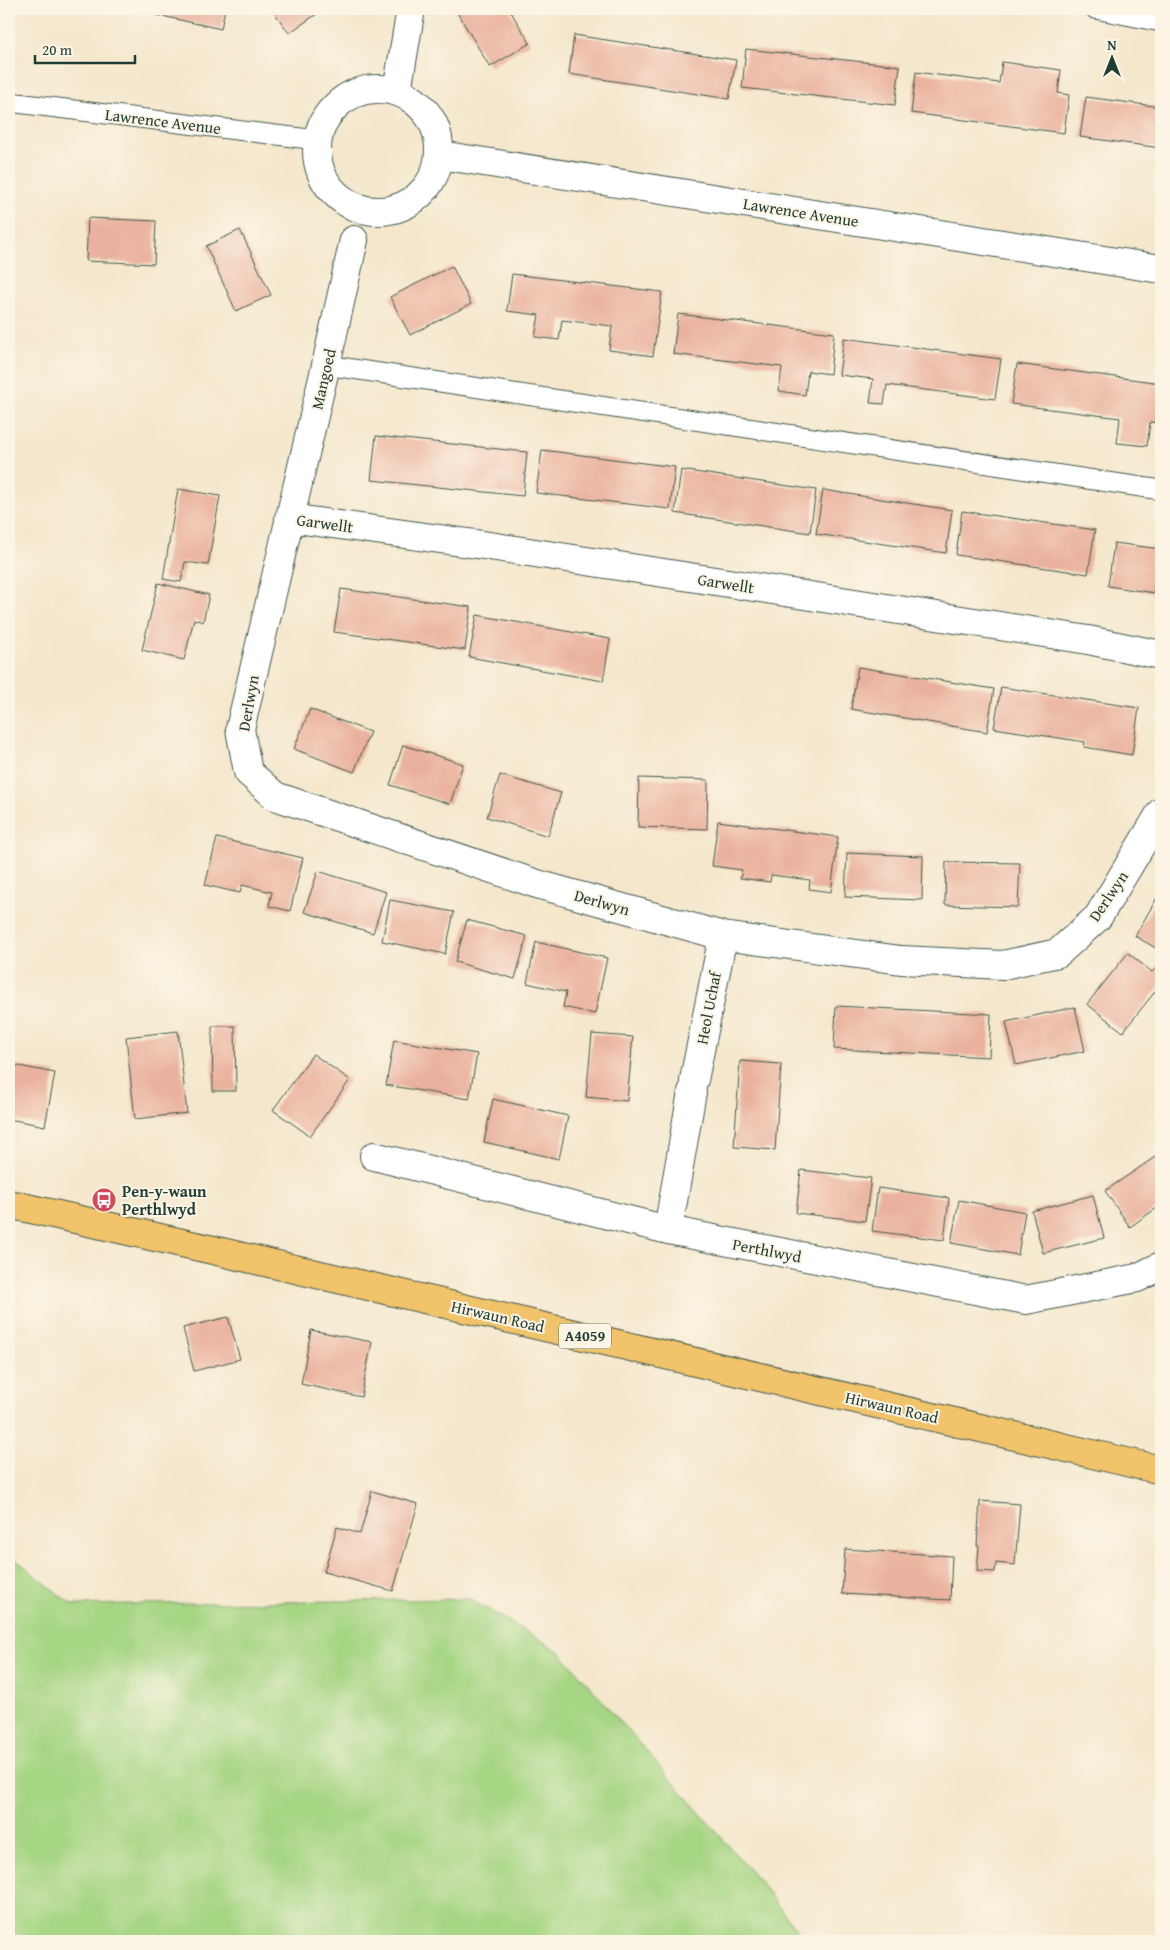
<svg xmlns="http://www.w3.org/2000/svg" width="1170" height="1950" font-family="'Gentium Book Plus',serif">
<rect width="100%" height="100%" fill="#fcf5e5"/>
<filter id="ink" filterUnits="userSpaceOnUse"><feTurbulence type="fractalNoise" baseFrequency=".02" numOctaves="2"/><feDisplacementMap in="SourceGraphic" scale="10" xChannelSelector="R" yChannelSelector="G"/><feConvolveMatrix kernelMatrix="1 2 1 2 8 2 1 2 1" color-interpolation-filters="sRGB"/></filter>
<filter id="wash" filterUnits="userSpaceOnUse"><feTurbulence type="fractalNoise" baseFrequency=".0096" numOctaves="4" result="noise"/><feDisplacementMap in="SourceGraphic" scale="20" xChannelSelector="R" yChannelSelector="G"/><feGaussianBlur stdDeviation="1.12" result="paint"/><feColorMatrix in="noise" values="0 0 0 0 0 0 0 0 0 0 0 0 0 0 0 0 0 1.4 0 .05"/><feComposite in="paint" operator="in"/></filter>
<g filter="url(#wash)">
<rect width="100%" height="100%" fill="#f4e7cc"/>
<!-- green -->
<path fill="#a6d583" stroke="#62895c" d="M9,1554L72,1605L470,1599L559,1651L760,1882L805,1941H9Z"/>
<g id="blocks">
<!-- building -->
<path fill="#eab29e" d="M154,9H225L221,29L153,14Z
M272,9H324L289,33Z
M455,9H509L530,43L490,67Z
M574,35L736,60L729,99L569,74Z
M746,49L900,66L895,105L742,88Z
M1002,62L1061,70L1058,93L1069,95L1064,133L911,113L916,72L999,83Z
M1086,97L1161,107V148L1080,137Z
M88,218L156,221L154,264L86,261Z
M240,230L271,295L236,311L206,246Z
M452,266L471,304L410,335L390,297Z
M512,274L662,292L653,356L609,350L612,326L562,320L559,340L535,337L539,315L507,311Z
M678,314L834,333L830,374L808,371L805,395L779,391L782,367L673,354Z
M844,338L1001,359L995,399L887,385L884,404L870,403L873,379L839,375Z
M1017,364L1161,383V423L1150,422L1147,446L1117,443L1120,418L1011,404Z
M376,436L527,452L523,496L371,480Z
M542,450L675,467L670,509L536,493Z
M681,470L816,490L810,533L675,513Z
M178,489L220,496L208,565L185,562L181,582L163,579Z
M823,490L952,510L946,553L816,534Z
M962,511L1095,530L1088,574L956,555Z
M1114,543L1161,549V594L1108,586Z
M158,583L209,595L203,622L194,619L184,660L142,650Z
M341,589L471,607L465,650L334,632Z
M477,615L610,639L603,681L469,657Z
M858,667L994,689L987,732L851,709Z
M1001,687L1139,708L1132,755L1084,747L1085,742L994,728Z
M310,709L370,732L354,772L294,749Z
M403,745L463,764L450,804L390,785Z
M500,775L561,793L548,836L487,817Z
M639,778L708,780L707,829L638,827Z
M718,821L838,837L831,892L809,889L810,880L771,875L770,882L740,878L742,870L712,866Z
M217,838L303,858L290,911L269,906L272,892L242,885L240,893L205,885Z
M847,853L923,856L922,900L845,897Z
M946,862L1020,863L1018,907L945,905Z
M318,871L386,892L373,933L304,912Z
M1161,891V951L1135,936Z
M390,900L454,912L445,954L382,941Z
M467,920L527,936L515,979L455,962Z
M536,942L607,958L595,1014L563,1007L566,992L527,983Z
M1128,953L1152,972L1158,966L1161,969V984L1123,1032L1087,1004Z
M836,1006L991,1014L989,1057L834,1049Z
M1075,1007L1085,1051L1016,1065L1006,1022Z
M212,1026H235L236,1091H213Z
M178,1031L187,1113L135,1119L126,1037Z
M592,1034L633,1037L627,1101L586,1097Z
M394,1040L477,1054L469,1099L386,1085Z
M313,1054L350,1080L310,1136L273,1110Z
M740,1061L781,1064L775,1150L734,1147Z
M9,1064L55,1073L45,1126L9,1119Z
M493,1099L568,1116L559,1159L484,1142Z
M1158,1155L1161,1160V1205L1130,1227L1105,1191Z
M801,1170L871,1178L865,1221L796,1213Z
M878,1188L949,1198L944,1240L872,1231Z
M1093,1195L1104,1238L1043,1253L1032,1211Z
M959,1200L1025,1212L1018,1255L951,1243Z
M228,1317L240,1359L194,1371L183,1328Z
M311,1330L372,1342L361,1397L301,1384Z
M372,1491L418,1504L393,1591L324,1572L337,1527L360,1534Z
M980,1501L1020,1504L1015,1565L996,1563L995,1572L977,1571L979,1546H977Z
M845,1549L952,1556L950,1600L842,1594Z"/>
</g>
</g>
<g filter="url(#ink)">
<use href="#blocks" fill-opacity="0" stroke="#3f564b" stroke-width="1"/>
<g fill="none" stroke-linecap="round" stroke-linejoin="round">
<defs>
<path id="service" d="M1095,9L1161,22
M9,102L317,140
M326,365L1161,490"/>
<path id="minor" d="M317 150a61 61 0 1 1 122 0a61 61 0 1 1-122 0Z
M397,91L411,9
M440,155L1161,269
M354,240L326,365L240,729L248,772L275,796L537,884L723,936L901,960L1003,965L1058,953L1098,917L1161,812
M289,518L483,545L741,585L1088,640L1161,655
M694,1080L723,936
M374,1156L668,1230L1026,1300L1137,1278L1161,1266
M668,1230L692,1092"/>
<path id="primary" d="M9,1204L213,1250L1161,1470"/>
</defs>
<!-- service casing -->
<use href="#service" stroke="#3f564b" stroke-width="21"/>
<!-- minor casing -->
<use href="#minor" stroke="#3f564b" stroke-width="30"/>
<!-- primary casing -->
<use href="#primary" stroke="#3f564b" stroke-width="30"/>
<!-- service -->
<use href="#service" stroke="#fff" stroke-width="19"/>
<!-- minor -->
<use href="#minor" stroke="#fff" stroke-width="28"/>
<!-- primary -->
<use href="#primary" stroke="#f1c36a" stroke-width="28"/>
</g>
</g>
<!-- icons -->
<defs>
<symbol id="bus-disc" viewBox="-11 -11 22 22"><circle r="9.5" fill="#d1495b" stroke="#fcf5e5"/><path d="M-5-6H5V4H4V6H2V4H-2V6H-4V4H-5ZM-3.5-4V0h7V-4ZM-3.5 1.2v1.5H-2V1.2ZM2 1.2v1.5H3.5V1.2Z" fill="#fff"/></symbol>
</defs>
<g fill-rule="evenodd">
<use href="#bus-disc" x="90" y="1186" width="28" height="28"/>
</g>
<g text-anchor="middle" stroke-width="4" stroke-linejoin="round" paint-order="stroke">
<!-- shield labels -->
<rect fill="#fcf5e5" stroke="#617469" stroke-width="1" x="559" y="1323.5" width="52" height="25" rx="4"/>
<g font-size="15" font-weight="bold" fill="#1f3d34">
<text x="585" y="1341">A4059</text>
</g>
<!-- street labels -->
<g font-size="16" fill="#1f3d34" stroke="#fcf5e5">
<text transform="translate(163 121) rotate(7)" y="6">Lawrence Avenue</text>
<text transform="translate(801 212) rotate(9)" y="6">Lawrence Avenue</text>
<text transform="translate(323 379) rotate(-77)" y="6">Mangoed</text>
<text transform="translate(325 523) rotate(8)" y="6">Garwellt</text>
<text transform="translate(726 583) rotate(9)" y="6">Garwellt</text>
<text transform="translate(248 703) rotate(-80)" y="6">Derlwyn</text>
<text transform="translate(1108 896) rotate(-56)" y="6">Derlwyn</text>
<text transform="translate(602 902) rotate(16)" y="6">Derlwyn</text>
<text transform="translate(708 1008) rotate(-79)" y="6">Heol Uchaf</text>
<text transform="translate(767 1250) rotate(11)" y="6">Perthlwyd</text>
<text transform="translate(498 1316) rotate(13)" y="6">Hirwaun Road</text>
<text transform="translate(892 1407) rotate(13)" y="6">Hirwaun Road</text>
</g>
<!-- poi labels -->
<g font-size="16" font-weight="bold" fill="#1f3d34" stroke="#fcf5e5" text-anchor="start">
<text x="122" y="1197">Pen-y-waun<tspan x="122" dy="18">Perthlwyd</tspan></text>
</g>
</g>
<!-- margin -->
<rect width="1170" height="1950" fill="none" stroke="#fcf5e5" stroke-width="30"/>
<!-- north arrow -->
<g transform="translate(1112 58)" stroke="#fcf5e5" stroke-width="4" paint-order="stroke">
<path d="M0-4L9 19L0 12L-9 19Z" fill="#1f3d34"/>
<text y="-8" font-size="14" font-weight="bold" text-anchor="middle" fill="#1f3d34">N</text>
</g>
<!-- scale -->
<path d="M35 55v8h100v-8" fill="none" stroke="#1f3d34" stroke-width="2.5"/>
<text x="42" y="55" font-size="15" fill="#1f3d34" stroke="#fcf5e5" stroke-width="4" paint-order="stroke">20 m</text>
</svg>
